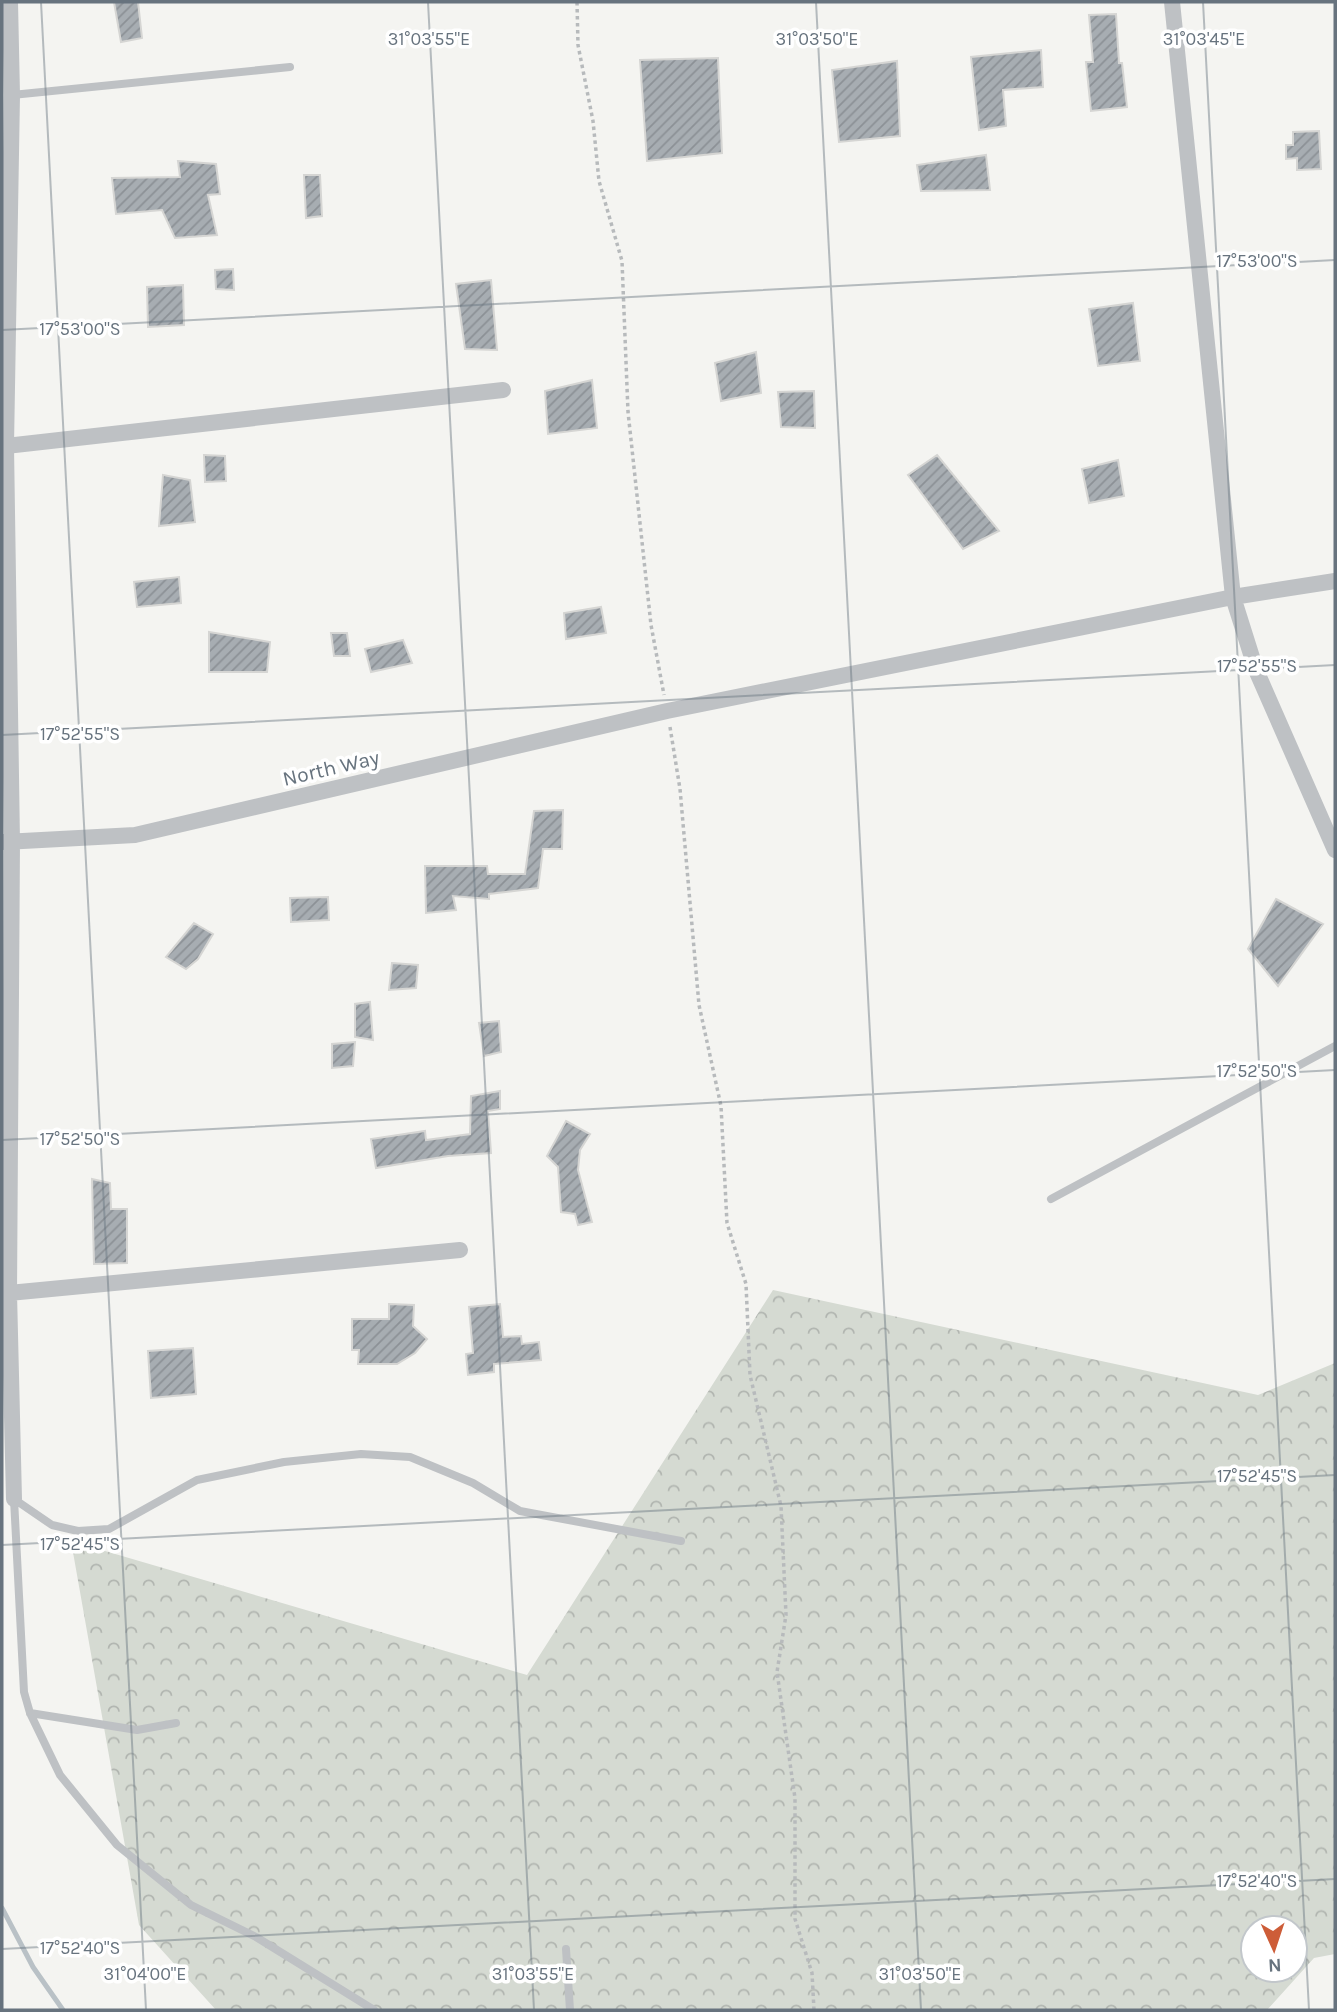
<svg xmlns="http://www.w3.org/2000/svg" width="1337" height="2012" font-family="Karla,sans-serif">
<defs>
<pattern id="forest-crowns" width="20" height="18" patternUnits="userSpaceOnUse" patternTransform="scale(1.75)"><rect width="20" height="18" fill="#d5dad2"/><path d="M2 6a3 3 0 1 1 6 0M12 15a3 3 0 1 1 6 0" fill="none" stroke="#b1b5b0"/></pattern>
<pattern id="building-hatch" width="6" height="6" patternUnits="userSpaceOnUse" patternTransform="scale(1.75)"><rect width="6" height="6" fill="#a7adb2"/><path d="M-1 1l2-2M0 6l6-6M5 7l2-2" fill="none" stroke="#8c9196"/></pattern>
</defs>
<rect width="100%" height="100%" fill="#f4f4f1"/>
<!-- forest -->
<path fill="url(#forest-crowns)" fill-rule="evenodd" d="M773,1290L1258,1395L1335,1363V1954L1314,1958L1267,2010H216L139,1925L71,1541L527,1675ZM1253,1928H1295V1970H1253Z"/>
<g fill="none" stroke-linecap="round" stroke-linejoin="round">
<!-- stream -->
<path stroke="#b9c1c6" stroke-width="5" d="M2,1908L33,1967L63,2010"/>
</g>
<!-- building -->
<path fill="url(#building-hatch)" stroke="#d5d5d3" stroke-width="2" d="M114,2H138L142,38L121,42Z
M1116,14L1119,63H1122L1127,107L1091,111L1086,62H1093L1089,15Z
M1041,50L1043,87L1003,90L1006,126L979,130L971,57Z
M718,58L722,153L647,161L640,60Z
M897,61L900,136L839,142L832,70Z
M1319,131L1321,169L1297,170V158L1286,159V145H1293V132Z
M986,155L990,190L921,191L917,165Z
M178,161L216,164L220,194L208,195L217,235L175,238L162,210L116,214L112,178L180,177Z
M304,175H320L322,216L306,218Z
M233,269L234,290L216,289L215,270Z
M491,280L497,350L465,349L456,284Z
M183,285L184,325L148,327L147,287Z
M1133,303L1140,361L1098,366L1089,309Z
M756,352L761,393L721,401L715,363Z
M592,380L597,428L548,434L545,391Z
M814,391L815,428L781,427L778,392Z
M204,455L225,456L226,481L205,482Z
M937,455L999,531L963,549L908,475Z
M1118,460L1124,496L1089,503L1082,469Z
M163,475L190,480L195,522L159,526Z
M179,577L181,603L137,607L134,582Z
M601,607L606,633L566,639L564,613Z
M209,632L270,642L267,672H209Z
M331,633H347L350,656H334Z
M403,640L412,663L371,672L365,649Z
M563,810L562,849H543L538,888L489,894V899L453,896L456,910L426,913L425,866H487L488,874H525L534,811Z
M328,897L329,920L291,922L290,898Z
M1276,899L1323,924L1278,986L1248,949Z
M194,923L213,934L198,959L186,969L166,957Z
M392,963L418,965L416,988L389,990Z
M370,1002L373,1040L355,1037V1004Z
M499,1021L501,1052L484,1056L479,1023Z
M355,1042L353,1066L332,1068V1044Z
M500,1091V1109L488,1111L491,1153L448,1156L376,1168L371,1139L425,1131L426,1140L470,1134L471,1096Z
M566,1121L590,1134L580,1150L578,1170L592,1222L578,1225L575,1214L561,1212L558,1167L547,1156Z
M92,1179L110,1183L111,1209H127V1263L94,1264Z
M389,1304L414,1305L413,1326L427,1339L415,1353L397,1364H358L359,1350H352V1319H389Z
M500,1304L503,1337L521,1336L522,1344L539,1342L541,1360L494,1364V1372L468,1375L466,1354L473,1353L469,1307Z
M193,1348L196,1394L151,1398L148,1351Z"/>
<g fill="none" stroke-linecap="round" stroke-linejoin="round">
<!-- path -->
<path stroke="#b7babc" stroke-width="3.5" stroke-dasharray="3.5 3.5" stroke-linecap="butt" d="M577,2L578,45L593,121L599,181L622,261L628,412L651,625L664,695
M670,727L680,789L699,1005L721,1106L727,1223L746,1284L750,1375L781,1506L786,1615L777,1672L795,1798V1919L812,1973L814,2010"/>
<!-- lane -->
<path stroke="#bec1c4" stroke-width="8" d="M12,95L290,67
M1051,1199L1335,1046
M14,1499L52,1525L78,1531L109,1529L197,1480L284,1462L361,1454L410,1457L473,1483L520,1511L681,1541
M14,1499L24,1692L30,1713L60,1775L117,1845L191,1905L256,1937L374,2010
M30,1713L137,1730L176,1723
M566,1949L570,2010"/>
<!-- street -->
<path stroke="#bec1c4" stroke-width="16" d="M10,2L12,95L6,446L12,842L9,1293L14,1499
M1172,2L1233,597L1256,670L1335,850
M6,446L503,390
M4,842L135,835L667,711L1233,597L1335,581
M9,1293L460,1250"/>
</g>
<!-- ticks -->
<path fill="none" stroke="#67737e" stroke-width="2" stroke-opacity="0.45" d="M41,2L146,2010M428,2L534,2010M816,2L921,2010M1203,2L1309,2010M2,330L1335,260M2,735L1335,665M2,1140L1335,1070M2,1545L1335,1475M2,1949L1335,1879"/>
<g text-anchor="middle" stroke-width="7" stroke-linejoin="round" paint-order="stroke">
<!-- street labels -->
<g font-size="21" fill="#67737e" stroke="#fff">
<text transform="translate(331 768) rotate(-13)" y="7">North Way</text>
</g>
</g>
<g font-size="18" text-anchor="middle" fill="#67737e" stroke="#fff" stroke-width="7" stroke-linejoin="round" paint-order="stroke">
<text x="429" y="45">31°03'55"E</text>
<text x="817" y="45">31°03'50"E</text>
<text x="1204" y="45">31°03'45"E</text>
<text x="1257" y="267">17°53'00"S</text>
<text x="80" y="335">17°53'00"S</text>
<text x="1257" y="672">17°52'55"S</text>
<text x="80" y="740">17°52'55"S</text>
<text x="1257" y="1077">17°52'50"S</text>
<text x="80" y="1145">17°52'50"S</text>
<text x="1257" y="1482">17°52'45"S</text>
<text x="80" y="1550">17°52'45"S</text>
<text x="1257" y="1887">17°52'40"S</text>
<text x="80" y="1954">17°52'40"S</text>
<text x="145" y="1980">31°04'00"E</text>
<text x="533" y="1980">31°03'55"E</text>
<text x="920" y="1980">31°03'50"E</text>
</g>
<!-- border -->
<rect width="1337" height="2012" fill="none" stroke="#67737e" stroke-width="7"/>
<!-- north arrow -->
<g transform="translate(1274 1949) rotate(177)"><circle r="33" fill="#ffffff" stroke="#c2c7cb" stroke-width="2"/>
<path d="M0-5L12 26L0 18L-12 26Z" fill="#cd5d38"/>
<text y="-10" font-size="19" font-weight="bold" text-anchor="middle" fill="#67737e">N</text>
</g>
</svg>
